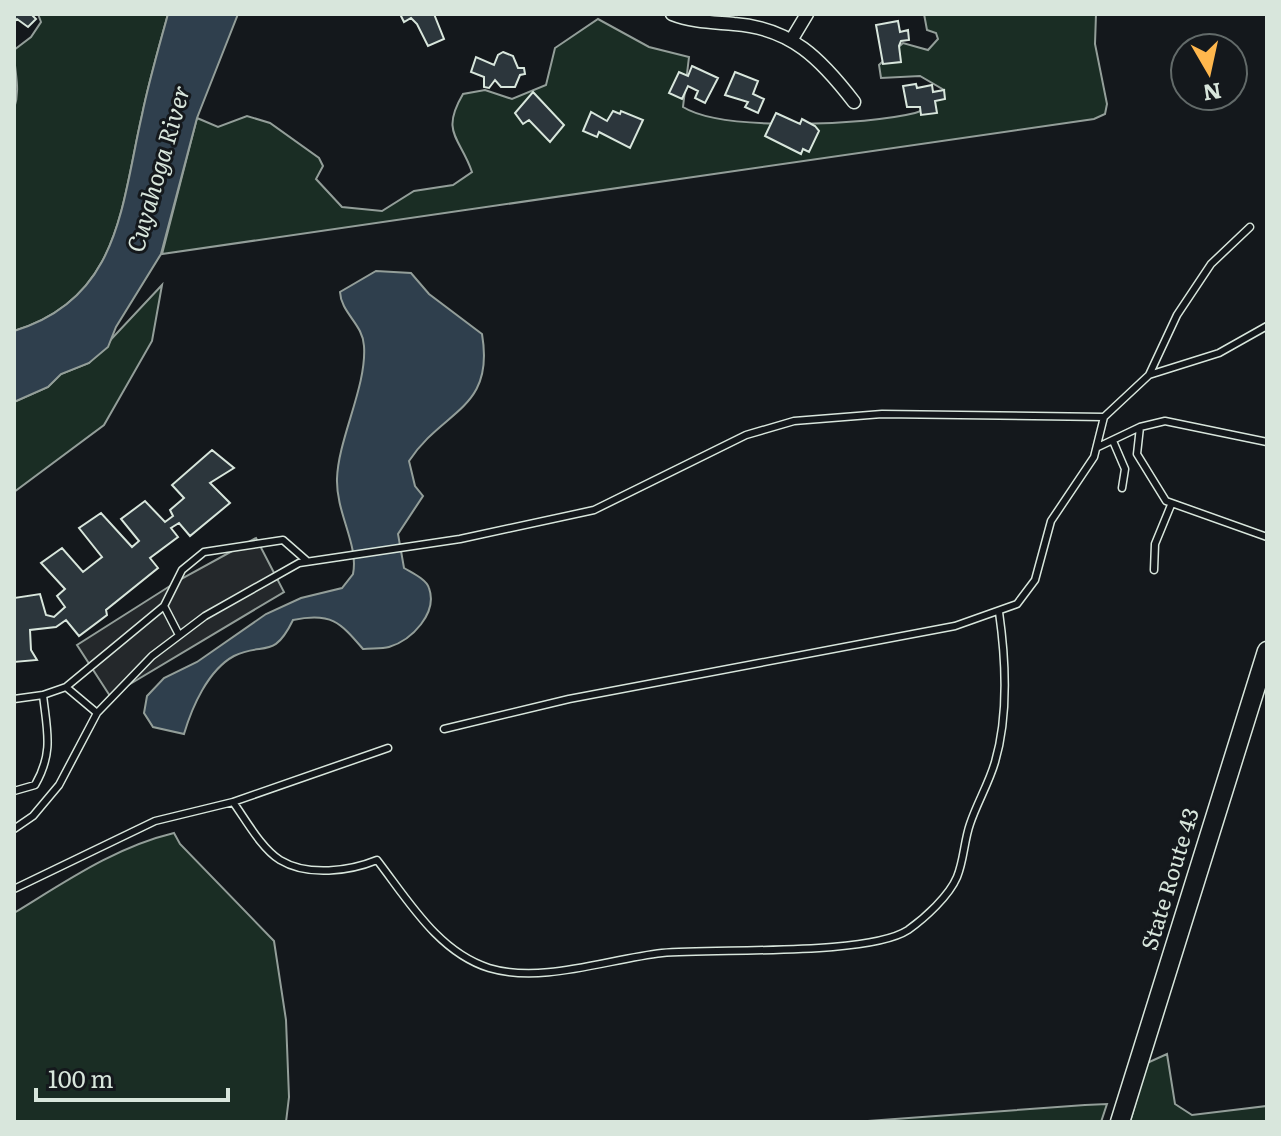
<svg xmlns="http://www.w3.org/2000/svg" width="1281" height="1136" font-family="Literata,serif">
<rect width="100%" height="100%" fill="#14181c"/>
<!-- green -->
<path fill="#1a2d24" stroke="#939e99" stroke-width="2" d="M38,14H168C159,47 149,81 142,115C121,206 120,299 14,331V109C21,88 14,72 14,50L31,37L41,22Z
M924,14H1096L1095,44L1107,104L1105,114L1094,119L162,254L197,118L218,127L247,116L270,123L319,158L323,166L316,179L342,207L382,211L414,191L453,185L472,172C460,137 440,133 463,94L485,90L512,99L546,85L555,48L598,19L649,47L689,57L683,107C723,132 867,125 915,113C926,110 936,99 944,90L920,76L881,78L879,65L903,43L928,50L938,39L936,33L927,30Z
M162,285L152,341L104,425L14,492V402L48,387L61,374L89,363Z
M174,833L180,844L274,941L286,1020L289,1097L286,1122H14V913C65,882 115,847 174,833Z
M1167,1054L1175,1104L1192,1115L1267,1106V1122H1130L1147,1063Z
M1107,1104L1101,1122H854L1085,1105Z"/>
<!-- parking -->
<path fill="#24282b" stroke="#939e99" stroke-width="2" d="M256,538L284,592L110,696L77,645L181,579Z"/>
<!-- water -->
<path fill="#2f3f4d" stroke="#939e99" stroke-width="2" d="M168,14H238L197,118L161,254L116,327L108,347L89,363L61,374L48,387L14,402V331C120,299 121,206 142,115C149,81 159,47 168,14Z
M376,271L411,273L429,294L482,334C495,410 443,409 409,461L415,486L423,496L398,534L404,568C412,573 426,579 429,588C438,613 412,640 389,647C382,649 371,648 363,649C340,622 331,612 293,620C273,661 264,641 234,656C208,670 192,707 184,734L153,727L144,713L147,696L164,678L197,662L266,614L301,598L342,588L353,574C359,545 336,513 337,479C338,439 367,386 364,346C363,324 341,313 340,292Z"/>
<!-- building -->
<path fill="#2c363c" stroke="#d8e6dc" stroke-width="2" d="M14,14H31L36,19L28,27L17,19L14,22Z
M400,14H434L444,39L428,46L417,24L411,18L404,22Z
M898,21L900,32L908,30L909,40L901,41L899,46L901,62L883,64L876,25Z
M503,52L513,56L518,68H524L525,74L520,75L515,87H501L495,80L489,88L484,87V77L471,72L476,57L494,65L498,55Z
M692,66L718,78L705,103L695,98L698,91L688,86L682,99L669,93L679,72L688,76Z
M735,72L758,81L753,94L764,99L758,113L745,107L748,102L725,95Z
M916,84L917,88L932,85L933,92L944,90L945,99L935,101L937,113L921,115L920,107H907L903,86Z
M533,92L564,125L550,142L529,120L523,124L515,113Z
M613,111L620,114L621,111L643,120L630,148L599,132L597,137L583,131L591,112L607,121Z
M776,113L800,124L802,119L815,126L819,131L809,152L803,149L801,154L765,136Z
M212,450L234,468L210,483L230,503L190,536L179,523L171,528L178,537L150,558L158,568L106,610L107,615L79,636L66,620L56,627L30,630L31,650L37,660L14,662V598L40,594L46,615L54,617L65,607L57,596L65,589L41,563L62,548L83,572L102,557L79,528L101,513L132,547L139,541L121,519L145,501L165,522L173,516L170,510L184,498L172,485Z"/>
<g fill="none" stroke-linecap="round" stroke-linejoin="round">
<defs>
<path id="lane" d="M1149,375L1219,353L1267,326
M1140,427L1137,454L1166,501L1267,537
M1113,441L1125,469L1122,488
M1098,447L1140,427L1165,421L1267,442
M1154,570L1155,544L1171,505
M179,635L164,606L182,570L204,552L283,540L307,561
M66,687L164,606
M14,699L43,695L66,687L97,713
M444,729L569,699L955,626L1017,604L1035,580L1051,521L1094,457L1104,417
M14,791L35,785C54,752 47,731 43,695
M233,802L388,748
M14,829L33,816L59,785L97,713L152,656L205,616L299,563L460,539L594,510L746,435L794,421L882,414L1104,417L1149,375L1177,315L1211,264L1250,227
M14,889L155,821L233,802C246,820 261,848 280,860C308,877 350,871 377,860C408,900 438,952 489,968C542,984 608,959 662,953C718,948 868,956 908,930C925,918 949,896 957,877C964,860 964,841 970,824C977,803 989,783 995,762C1009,714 1006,661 999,612"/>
<path id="street" d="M672,14C692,22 713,22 734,24C791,28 821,59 854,102
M792,39L807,14"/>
<path id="primary" d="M1120,1122L1267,651"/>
</defs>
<!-- lane casing -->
<use href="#lane" stroke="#d8e6dc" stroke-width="9"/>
<!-- street casing -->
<use href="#street" stroke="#d8e6dc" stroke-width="15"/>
<!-- primary casing -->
<use href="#primary" stroke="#d8e6dc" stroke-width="21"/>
<!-- lane -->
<use href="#lane" stroke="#14181c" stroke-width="6"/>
<!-- street -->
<use href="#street" stroke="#14181c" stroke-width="12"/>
<!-- primary -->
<use href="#primary" stroke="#14181c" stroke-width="18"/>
</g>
<g text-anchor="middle" stroke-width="6" stroke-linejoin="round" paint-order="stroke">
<!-- street labels -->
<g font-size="22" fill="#d8e6dc" stroke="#14181c">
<text transform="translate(1170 879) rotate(-73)" y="8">State Route 43</text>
</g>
<!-- water labels -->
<g font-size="24" font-style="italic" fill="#d8e6dc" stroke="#14181c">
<text transform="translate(159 169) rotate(-74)" y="8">Cuyahoga River</text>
</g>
</g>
<!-- border -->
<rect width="1281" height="1136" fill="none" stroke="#d8e6dc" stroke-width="32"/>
<!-- north arrow -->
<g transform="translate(1209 72) rotate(171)"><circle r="38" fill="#14181c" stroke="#626a69" stroke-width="2"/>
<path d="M0-6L14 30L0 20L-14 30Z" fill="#ffb74d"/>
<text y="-12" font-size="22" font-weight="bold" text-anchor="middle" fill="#d8e6dc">N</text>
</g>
<!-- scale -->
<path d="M36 1088v12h192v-12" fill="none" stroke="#d8e6dc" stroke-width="4"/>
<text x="48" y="1088" font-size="24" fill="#d8e6dc" stroke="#14181c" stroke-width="6" paint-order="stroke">100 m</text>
</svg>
